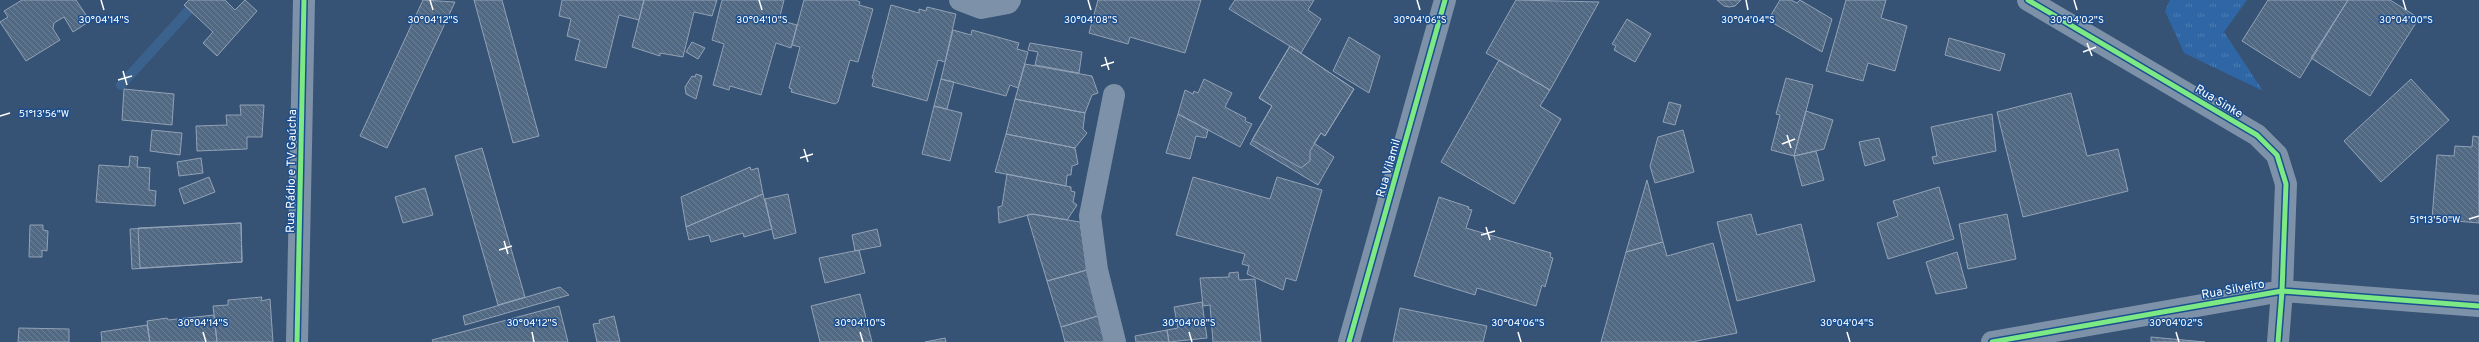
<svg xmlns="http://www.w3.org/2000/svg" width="2479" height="342" font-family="Overpass,sans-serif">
<defs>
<pattern id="grass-tufts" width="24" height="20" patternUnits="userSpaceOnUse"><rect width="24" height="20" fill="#2f66a5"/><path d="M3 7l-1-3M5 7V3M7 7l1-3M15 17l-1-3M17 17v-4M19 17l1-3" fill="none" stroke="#4e7db2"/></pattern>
<pattern id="building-back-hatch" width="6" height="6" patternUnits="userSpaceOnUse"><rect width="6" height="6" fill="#526984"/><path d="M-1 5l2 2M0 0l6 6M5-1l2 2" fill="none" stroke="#6c8096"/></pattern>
</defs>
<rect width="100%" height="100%" fill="#365274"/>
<!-- grass -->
<path fill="url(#grass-tufts)" d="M2170,0H2247L2224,32L2263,91L2184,53L2165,11Z"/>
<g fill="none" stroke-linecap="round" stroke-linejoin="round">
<!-- stream -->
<path stroke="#3b618d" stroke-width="10" d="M121,85L198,0"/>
</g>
<!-- building -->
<path fill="url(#building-back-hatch)" stroke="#92a2b6" d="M22,0H76L90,21L73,32L64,17L54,23L53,29L60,40L26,61L0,22L8,17L4,11Z
M189,0H225L235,10L245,0L257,11L217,56L203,43L213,32L184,5Z
M423,0L455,2L387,148L360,136Z
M474,0H502L539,136L513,143Z
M562,0H644L639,20L619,15L606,68L575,60L580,40L567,36L571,19L559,16Z
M644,0H717L712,16L694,12L683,57L660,53V56L632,47Z
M722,0H784L779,20L797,25L791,48L776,43L761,95L730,86L729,90L713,85L724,44L712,40Z
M804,0H855L860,2L859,5L873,9L858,62L850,60L838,102L835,104L791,92L792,89L789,88L800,47L792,45Z
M1098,0H1201L1185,53L1130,37L1128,44L1089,33Z
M1235,0H1314L1308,10L1321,19L1301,53L1229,9Z
M1516,0L1599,2L1550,90L1486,53Z
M1717,0H1741L1735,6L1729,7L1724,6Z
M1780,0H1791L1797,3L1800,0L1832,19L1822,52L1768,20Z
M1846,0H1886L1881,18L1907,26L1895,71L1868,63L1863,81L1826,71Z
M2268,0H2348L2300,78L2242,41Z
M2348,0H2390L2419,18L2370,96L2311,58Z
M891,5L919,13V9L926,11L927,7L956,14L945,62L938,60L927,101L872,86L874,79L872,78Z
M1627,19L1651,34L1635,62L1614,50L1616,46L1612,44Z
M953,30L971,35L972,30L1019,43L1017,49L1028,52L1018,88L1010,85L1006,96L941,79Z
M1349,37L1380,56L1369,93L1333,71Z
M1949,38L2005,54L2000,71L1945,55Z
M692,42L705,48L698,59L686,52Z
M1030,43L1082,52L1079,73L1035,65L1038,52L1028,50Z
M1290,46L1354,89L1325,136L1321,133L1314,143L1334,157L1318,185L1250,144L1272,106L1259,98Z
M1290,46L1354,89L1325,136L1321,133L1310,151V161L1301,168L1252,140L1272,106L1259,98Z
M1499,60L1550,90L1540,106L1561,119L1514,204L1441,162Z
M1025,64L1092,76L1098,93L1092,95L1085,113L1015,99Z
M696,74L702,76L696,99L686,94L685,87L692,76L695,77Z
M1786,78L1813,85L1794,156L1771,150L1780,115L1776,114Z
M941,79L954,82L947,109L934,106Z
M1204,79L1232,93L1225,107L1246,118L1245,121L1252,124L1240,147L1178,114L1185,90L1193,94L1194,91L1198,93Z
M2411,79L2449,120L2381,182L2344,141Z
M124,89L174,94L172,125L122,120Z
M2071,93L2087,156L2118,149L2128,191L2023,217L1997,112Z
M1015,99L1085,113L1083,129L1087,133L1075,148L1006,134Z
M1669,102L1681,105L1675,125L1663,122Z
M240,105H264L262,137H247V149L197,151L196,126L227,125L226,115H241Z
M934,106L962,113L950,161L922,154Z
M1806,111L1833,120L1824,149L1794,156Z
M1178,114L1208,130L1206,138L1196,136L1190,159L1166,153Z
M1992,114L1996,151L1934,164L1932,157L1937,156L1931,127Z
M152,130L182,133L180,155L150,151Z
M1683,130L1694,172L1655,183L1650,166L1658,137Z
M1006,134L1075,148L1078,164L1072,166L1071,175H1067L1066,186L995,172Z
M2473,136L2479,137V223L2432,219L2437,155L2454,156L2455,146L2472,147Z
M1879,138L1885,160L1865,166L1859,142Z
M482,148L525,297L498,305L455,156Z
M1816,151L1824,180L1802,186L1794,156Z
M130,156L138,157L137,167L150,168L149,190L156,191L155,206L96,202L99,165L129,167Z
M201,158L203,173L179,176L177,162Z
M750,167L751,170L758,168L763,194L686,227L681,197Z
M1007,174L1071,187V191L1075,192L1073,202L1077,205L1067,220L1032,214L999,223L998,207L1002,206Z
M209,177L215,192L184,204L179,189Z
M1193,177L1270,199L1277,177L1322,190L1296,281L1286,278L1283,290L1247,274L1249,266L1242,264L1245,254L1176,235Z
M1647,180L1663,242L1626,252Z
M1939,187L1954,239L1888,259L1877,223L1898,216L1893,201Z
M425,188L433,215L403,223L395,197Z
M763,194L772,229L744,237L743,233L711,242L709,235L689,240L686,227Z
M788,194L796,233L774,239L765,199Z
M1439,197L1469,207L1468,209L1472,210L1466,228L1551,253L1550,257L1553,258L1545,287L1542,285L1536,306L1477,288L1475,295L1414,276Z
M1032,214L1080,222L1087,270L1047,281L1027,215Z
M1751,214L1757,235L1801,224L1815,281L1737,301L1717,222Z
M2007,214L2016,259L1968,269L1959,224Z
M241,223L242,262L140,268L138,228Z
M241,223L242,262L132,269L130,229Z
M30,225H43V230L48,231L47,251L42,250V257H29Z
M877,229L881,246L855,251L852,235Z
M1663,242L1667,256L1713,243L1737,333L1692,342H1601L1626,252Z
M859,250L865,273L825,283L819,258Z
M1957,252L1967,288L1936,294L1926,262Z
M1087,270L1101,315L1061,327L1047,281Z
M1238,272L1239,280L1255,279L1261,342H1213L1210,305L1203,306L1200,278L1229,277V273Z
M560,287L569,295L465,325L463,316Z
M860,294L872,342H820L811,306Z
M262,297L261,301L270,299L273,342H217L213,306L228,305V300Z
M1202,302L1207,338L1169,342L1167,330L1178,328L1174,307Z
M559,306L568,342H433L432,340Z
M1400,308L1487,326L1483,342H1393Z
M214,315L217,342H150L147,321L167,318L168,320Z
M1101,315L1110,342H1065L1061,327Z
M614,316L620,342H597L593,324L600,323L599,320Z
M147,325L150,342H102L101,332Z
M19,328L69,329V342H18Z
M1167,330L1169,342H1136L1135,336Z
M2151,337L2205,342H2151Z
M945,338L946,342H925Z"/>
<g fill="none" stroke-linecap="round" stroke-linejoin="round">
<!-- minor -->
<path stroke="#7d92a8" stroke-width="22" d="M960,0L981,8L1008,3L1010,0
M2028,0L2257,135L2277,155L2286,184L2282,291L2278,342
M1114,95L1090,216L1097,270L1115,342
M297,342L304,0
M1349,342L1445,0
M1992,342L2282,291L2479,306"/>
<defs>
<path id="cycleway" d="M2028,0L2257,135L2277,155L2286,184L2282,291L2278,342
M297,342L304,0
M1349,342L1445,0
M1992,342L2282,291L2479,306"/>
</defs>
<!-- cycleway casing -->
<use href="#cycleway" stroke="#1b4f8f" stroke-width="8"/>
<!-- cycleway -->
<use href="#cycleway" stroke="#7ce984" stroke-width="5"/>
</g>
<!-- ticks -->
<path fill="none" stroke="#fff" stroke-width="1.5" d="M101,0L104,10M430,0L433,10M759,0L762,10M1088,0L1091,10M1417,0L1420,10M1746,0L1748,10M2074,0L2077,10M2403,0L2406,10M2087,43L2092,56M2083,52L2096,47M1105,57L1109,70M1101,66L1114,62M123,71L127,85M118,80L132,76M0,116L10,113M1787,135L1791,148M1782,144L1795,139M804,149L808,162M800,158L813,154M2469,219L2479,216M1486,227L1490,240M1481,235L1495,231M504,241L508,254M499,250L512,246M203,332L206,342M532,332L534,342M860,332L863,342M1189,332L1192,342M1518,332L1521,342M1847,332L1850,342M2176,332L2179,342"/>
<g text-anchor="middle" stroke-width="3" stroke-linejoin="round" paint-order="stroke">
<!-- street labels -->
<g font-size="12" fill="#fff" stroke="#1b4f8f">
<text transform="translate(2219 101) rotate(31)" y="4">Rua Sinke</text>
<text transform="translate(1388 168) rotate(-74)" y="4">Rua Vilamil</text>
<text transform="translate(291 171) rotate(-89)" y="4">Rua Rádio e TV Gaúcha</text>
<text transform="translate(2233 289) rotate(-10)" y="4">Rua Silveiro</text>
</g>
</g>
<g font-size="10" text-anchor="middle" fill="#fff" stroke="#1b4f8f" stroke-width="3" stroke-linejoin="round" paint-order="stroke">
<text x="104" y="23">30°04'14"S</text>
<text x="433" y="23">30°04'12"S</text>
<text x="762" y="23">30°04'10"S</text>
<text x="1091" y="23">30°04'08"S</text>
<text x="1420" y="23">30°04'06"S</text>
<text x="1748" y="23">30°04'04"S</text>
<text x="2077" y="23">30°04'02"S</text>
<text x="2406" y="23">30°04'00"S</text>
<text x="44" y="117">51°13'56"W</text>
<text x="2435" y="223">51°13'50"W</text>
<text x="203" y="326">30°04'14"S</text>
<text x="532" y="326">30°04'12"S</text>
<text x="860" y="326">30°04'10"S</text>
<text x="1189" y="326">30°04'08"S</text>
<text x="1518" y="326">30°04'06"S</text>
<text x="1847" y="326">30°04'04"S</text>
<text x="2176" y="326">30°04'02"S</text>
</g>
</svg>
